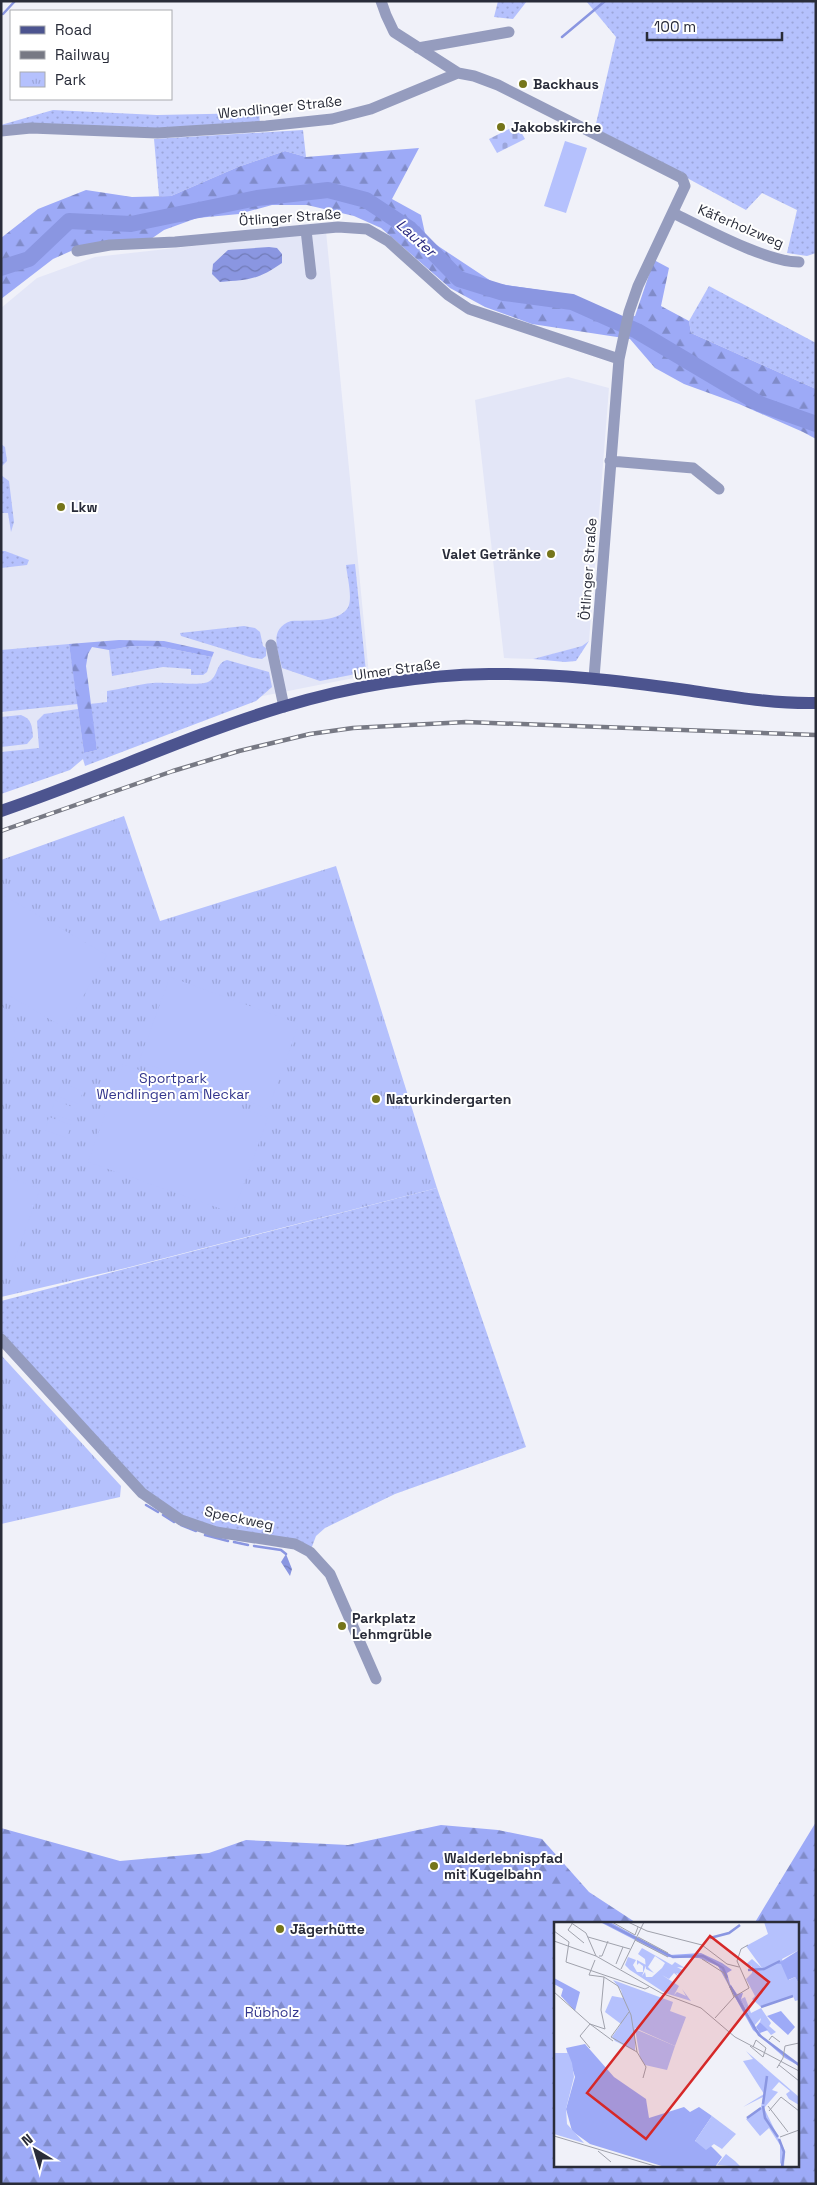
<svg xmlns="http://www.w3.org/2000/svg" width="817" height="2185" font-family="'Space Grotesk',sans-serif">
<defs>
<pattern id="grass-dots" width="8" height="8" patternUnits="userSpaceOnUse" patternTransform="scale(1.25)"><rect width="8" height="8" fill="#b5c1fd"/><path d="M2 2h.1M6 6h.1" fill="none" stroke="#9ca6da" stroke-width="1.8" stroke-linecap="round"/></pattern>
<pattern id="forest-firs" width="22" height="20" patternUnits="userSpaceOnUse" patternTransform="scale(1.25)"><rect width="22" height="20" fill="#9daaf7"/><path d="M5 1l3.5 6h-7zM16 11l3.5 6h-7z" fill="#808bc9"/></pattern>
<pattern id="cemetery-stones" width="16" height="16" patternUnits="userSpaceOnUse" patternTransform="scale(1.25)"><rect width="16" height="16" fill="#b5c1fd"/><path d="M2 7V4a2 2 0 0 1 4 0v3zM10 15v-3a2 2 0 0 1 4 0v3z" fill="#9ca6da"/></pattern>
<pattern id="park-tufts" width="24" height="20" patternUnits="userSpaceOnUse" patternTransform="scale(1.25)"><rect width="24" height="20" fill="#b5c1fd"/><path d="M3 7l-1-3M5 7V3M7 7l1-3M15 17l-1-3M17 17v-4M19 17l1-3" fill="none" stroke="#9ca6da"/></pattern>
<pattern id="water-waves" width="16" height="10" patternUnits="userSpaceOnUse" patternTransform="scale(1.25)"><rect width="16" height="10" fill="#8a96e1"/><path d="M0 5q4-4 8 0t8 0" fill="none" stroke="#717bb7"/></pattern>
</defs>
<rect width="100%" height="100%" fill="#f0f1f9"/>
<!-- built -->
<path fill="#e3e6f7" d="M326,231L369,675L218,705L1,792V308L37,278L95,257Z
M568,377L609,388L589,641L583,646L533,659L504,658L475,400Z"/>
<!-- grass -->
<path fill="url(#grass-dots)" d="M498,1H527L513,19L494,17Z
M586,1H816V253L807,256L787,253L797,210L762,193L746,210L595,128L616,37Z
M53,110L157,115L259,113L260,124L160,130L1,129V125Z
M303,130L306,157L285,151L238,167L171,196H159L154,139Z
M709,286L816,343V389L691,333L689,321Z
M1,444L5,447L7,461L1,467Z
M1,475L9,481L14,522L11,532L8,513H1Z
M1,551H5L29,560L27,565L1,568Z
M355,564L366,672L320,681L282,668C278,650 268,629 291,621C308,620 343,623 349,605C352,594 347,576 346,565Z
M244,626L255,628L260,632L263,646L266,648V656L262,659L253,658L181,636L180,633Z
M589,641L576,661L565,662L533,659L582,646Z
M69,644L78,704L1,712V650Z
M133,646L162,647L212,657L207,672L203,675H191V669L163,667L112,676L109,650Z
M227,660L269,672L272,687L256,701L85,766L83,759L70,770L1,794V752L39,748L37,721L44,714L78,709L84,753L97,750L90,704L107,702V691C123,689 138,684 153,683C166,682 199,686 208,682C219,677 215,663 227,660Z
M21,715C32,719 32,726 33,737L27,744L1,747V717Z
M437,1188L526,1447L395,1494L325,1528L316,1536L310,1552L181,1520L142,1493L1,1339V1301Z"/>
<!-- forest -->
<path fill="url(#forest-firs)" d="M419,148L392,199L421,215L426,238L494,283L553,292L621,317L635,316L654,260L669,268L661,306L689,321L691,333L816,389V439L803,432L739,404L684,384L655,368L630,339L532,324L485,307L450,288L381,228L354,216L307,205H272L239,214L197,218L164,230L151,239L80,247L53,259L1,299V238L38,209L86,190L132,197L171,196L238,167L285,151L306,157Z
M119,640L164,641L214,652L212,657L162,647L133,646L109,650L92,647L88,654L86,666L97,750L84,753L69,644Z
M816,1822V2184H1V1828L120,1861L209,1853L246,1840L348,1845L441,1825L498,1830L542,1839L589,1892L638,1924H556V2166H798V1924H754Z"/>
<!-- cemetery -->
<path fill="url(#cemetery-stones)" d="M517,125L525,139L497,153L489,139Z"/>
<!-- park -->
<path fill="url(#park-tufts)" d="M124,816L160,921L336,866L437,1188L126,1268L1,1297V860Z
M1,1355L121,1486L120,1497L1,1524Z"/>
<!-- pitch -->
<path fill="#b5c1fd" d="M565,141L587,148L566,213L544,206Z
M1,894L107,955L65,1028L1,991Z
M170,977L299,1024L268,1109L139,1061Z
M1,1005C24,1027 15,1063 1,1086Z
M123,1064L268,1118L233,1213L88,1162Z
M61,1083L83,1091L79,1104L57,1096Z
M55,1100L77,1109L73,1121L51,1113Z
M49,1117L71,1125L67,1138L45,1130Z
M1,1175L40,1189L10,1272L1,1269Z"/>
<!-- water -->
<path fill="url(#water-waves)" d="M269,247L277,248L282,254V263C258,280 248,280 220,282L212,274L213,264L228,250Z
M286,1554L292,1569L290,1576L281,1562Z"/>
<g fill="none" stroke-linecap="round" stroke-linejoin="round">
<!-- stream -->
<path stroke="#8a96e1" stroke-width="2.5" d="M3,14L15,1
M562,37L605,1
M146,1505L158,1512
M163,1515L174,1522
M181,1525L196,1531
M205,1535L228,1541
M234,1542L248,1545
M254,1546L281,1550L286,1554"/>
<!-- river -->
<path stroke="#8a96e1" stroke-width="16" d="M1,268L29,259L69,221L131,224L257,198L328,190L366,200L410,229L459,279L504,293L572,302L637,331L760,404L816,424"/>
<!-- minor -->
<path stroke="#959cbe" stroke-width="11" d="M381,1L386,15L394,32L458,73L474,76L498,85L682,178L685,186L638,286L629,312L619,359L594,678
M418,48L509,32
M1,131L31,128L157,133L266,126L332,119L371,109L458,73
M673,213C704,228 766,262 799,262
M306,230L311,274
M77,251L110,245L175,242L338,227L367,229L388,241L448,295L469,309L619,359
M610,461L693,468L719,489
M271,645L284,707
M1,1339L142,1493L181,1520L216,1532L295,1544L310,1552L330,1574L376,1679"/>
<!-- major -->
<path stroke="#4c548f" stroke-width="12" d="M1,811C96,779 186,736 282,707C348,687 420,675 489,674C555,673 621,681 686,690C728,696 773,704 816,703"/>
<defs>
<path id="rail" d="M1,831L173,771L239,751L310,734L353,728L466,722L816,735"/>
</defs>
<!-- rail casing -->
<use href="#rail" stroke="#777984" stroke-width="4.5"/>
<!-- rail -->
<use href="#rail" stroke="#fff" stroke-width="2.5" stroke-dasharray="8" stroke-linecap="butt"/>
</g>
<!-- markers -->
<g fill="#75751a" stroke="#fff" stroke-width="2">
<circle cx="523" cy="84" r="5"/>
<circle cx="501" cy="127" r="5"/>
<circle cx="61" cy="507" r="5"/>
<circle cx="551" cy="554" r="5"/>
<circle cx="376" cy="1099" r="5"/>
<circle cx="342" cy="1626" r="5"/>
<circle cx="434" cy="1866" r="5"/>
<circle cx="280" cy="1929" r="5"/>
</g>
<g text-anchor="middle" stroke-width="4" stroke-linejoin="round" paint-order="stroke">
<!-- poi labels -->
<g font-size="14" font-weight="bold" fill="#292c39" stroke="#fff" text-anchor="start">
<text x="533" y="89">Backhaus</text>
<text x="511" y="132">Jakobskirche</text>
<text x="71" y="512">Lkw</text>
<text x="541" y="559" text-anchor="end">Valet Getränke</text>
<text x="386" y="1104">Naturkindergarten</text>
<text x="352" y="1623">Parkplatz<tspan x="352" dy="16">Lehmgrüble</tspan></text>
<text x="444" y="1863">Walderlebnispfad<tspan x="444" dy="16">mit Kugelbahn</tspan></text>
<text x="290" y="1934">Jägerhütte</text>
</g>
<!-- street labels -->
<g font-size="14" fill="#292c39" stroke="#fff">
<text transform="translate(280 107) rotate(-6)" y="5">Wendlinger Straße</text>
<text transform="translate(290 217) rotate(-4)" y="5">Ötlinger Straße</text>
<text transform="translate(741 226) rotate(23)" y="5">Käferholzweg</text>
<text transform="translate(588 569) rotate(-86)" y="5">Ötlinger Straße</text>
<text transform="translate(397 669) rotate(-8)" y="5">Ulmer Straße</text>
<text transform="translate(239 1518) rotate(12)" y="5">Speckweg</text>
</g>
<!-- park labels -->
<g font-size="14" fill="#34378e" stroke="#fff">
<text x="173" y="1083">Sportpark<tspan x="173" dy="16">Wendlingen am Neckar</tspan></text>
<text x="272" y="2017">Rübholz</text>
</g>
<!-- water labels -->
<g font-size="15" font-style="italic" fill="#28277e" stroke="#fff">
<text transform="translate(416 238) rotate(42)" y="5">Lauter</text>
</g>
</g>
<!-- overview -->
<g transform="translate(554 1922)">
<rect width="245" height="245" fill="#f0f1f9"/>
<path d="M210,0H245V28L228,37L235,58L241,55L245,62V78L241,79L239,74L207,85L198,77L201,74L192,57L198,51V44L191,43L198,37L208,46L192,24L214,12ZM88,26L118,43L121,40L131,46L123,45L130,49L127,53L122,51L126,56L120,51L115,57L108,53L125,64L120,73L123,70L132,74L128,67L137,79L111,71L76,48L71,43L74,35L82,38L79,43L83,50H89V44L85,41L83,43V38L92,43L88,54L91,50L92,55H98L108,46L111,41L101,34L94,45L100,51L92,47L91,37L84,32ZM191,75L197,91L207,86L217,101L215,104L222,110L217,113L206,100L207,96L200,104L187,77ZM81,107L121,124L113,148L91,143L86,136ZM192,129L245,175V183L235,177L232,172L236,169L225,160L218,168L224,170L210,186L231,229L230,245L226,241V223L215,206L206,214L192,197L207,185L209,175L189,185L210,172L189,139L199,137Z" fill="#b5c1fd"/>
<path d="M46,0H56L116,33L147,31L168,41L178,48L173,51L176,62L183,72L189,71L187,77L199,103L206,111L202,105L206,100L214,108L206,111L209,116L245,144L231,136L199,108L164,44L145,36L114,35ZM245,28V62L241,55L234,58L227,42H223ZM0,56L26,70L21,89L7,74L9,67L0,62ZM227,89L241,105L234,113L213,94ZM31,122L60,155L92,177L95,196L130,185L136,190L145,185L158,194L141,219L156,223L168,235L161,245H111L36,222L18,209L12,187L21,155L12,126Z" fill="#9daaf7"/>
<path d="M59,58L119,80L116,89L132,95L121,124L81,106V129L61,119L58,115L67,102L51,90L58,74L69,76L67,68ZM158,194L182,212L168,227L160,222L152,228L141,219Z" fill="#b5c1fd"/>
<path d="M0,131H14L18,141L20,155L12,187L13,202L30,221L0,212ZM172,232L181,239L187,245L163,243Z" fill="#b5c1fd"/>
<path d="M89,72L95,74L100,85L94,93L90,91L83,76ZM99 106a6 6 0 1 1 12 0a6 6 0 1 1-12 0ZM165,202L175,210L171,219L157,209Z" fill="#b5c1fd"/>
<path fill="none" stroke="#8a96e1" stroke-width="2.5" d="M50,0L119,35L149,34L169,46L173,56M156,16L175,11L186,3M194,48L210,47L226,39M176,64L205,113L245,143M207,85L239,74M209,182L213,154M209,184L211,196L224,215M193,196L207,186M225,217L230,230L228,245"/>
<path fill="none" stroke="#a0a2ac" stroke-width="1" d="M16,0L32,11L42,34M58,0L81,13L84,5M74,0L93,9L148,23L173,42L185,45M18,2L14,8L30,21M0,9L15,20L12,40L91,67L95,65M34,15L76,27M84,15L114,31M81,18L114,35M0,19L42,34L107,71L147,86L181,115L245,149M45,34H48L54,19M148,37L170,51L180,75M41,38L35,53L50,55L64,64L77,93L83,130L92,145L89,156M62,42L69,25M67,47L90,0M0,70L36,102L59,119M75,90L57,115L83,130M161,96L180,75L195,66L183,39L187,27L194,23M36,102L51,107L47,88L50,55M36,102L26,114L36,126M215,118L218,114L226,120M196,124L209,135L212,126L202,118L199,125M225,143L245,159M223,146L229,136L231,124L245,121M214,184L234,210M215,189L227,175L245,189M0,214L104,245M226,215L245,208M44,229L57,240"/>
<path fill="#d62828" fill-opacity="0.15" stroke="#d62828" stroke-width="2.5" d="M156,14L215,60L92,217L33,171Z"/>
<rect width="245" height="245" fill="none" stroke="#292c39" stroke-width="2.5"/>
</g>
<!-- border -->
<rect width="817" height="2185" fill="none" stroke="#292c39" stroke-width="5"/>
<!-- legend -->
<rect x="10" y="10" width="162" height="90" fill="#ffffff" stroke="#a9abb0"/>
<rect x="20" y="26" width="25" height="8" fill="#4c548f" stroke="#a9abb0"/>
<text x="55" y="35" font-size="15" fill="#292c39">Road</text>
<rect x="20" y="51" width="25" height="8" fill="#777984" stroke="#a9abb0"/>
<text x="55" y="60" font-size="15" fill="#292c39">Railway</text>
<rect x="20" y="72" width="25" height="15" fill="url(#park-tufts)" stroke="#a9abb0"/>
<text x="55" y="85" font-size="15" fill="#292c39">Park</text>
<!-- north arrow -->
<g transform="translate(35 2150) rotate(322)" stroke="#ffffff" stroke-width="4" paint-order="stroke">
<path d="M0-4L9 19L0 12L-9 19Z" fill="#292c39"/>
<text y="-8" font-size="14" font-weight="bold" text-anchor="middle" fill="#292c39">N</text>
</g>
<!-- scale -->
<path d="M647 32v8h135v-8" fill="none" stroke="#292c39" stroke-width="2.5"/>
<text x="654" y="32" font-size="15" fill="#292c39" stroke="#ffffff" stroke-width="4" paint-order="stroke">100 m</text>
</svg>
